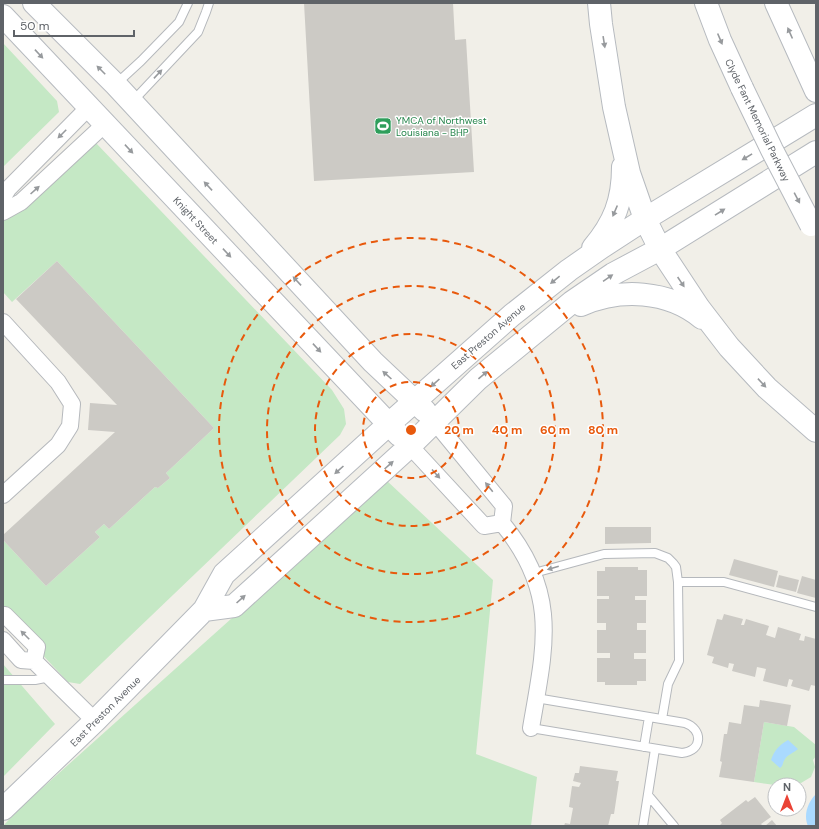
<svg xmlns="http://www.w3.org/2000/svg" width="819" height="829" font-family="'DM Sans',sans-serif">
<rect width="100%" height="100%" fill="#f1efe8"/>
<!-- green -->
<path fill="#c5e8c5" d="M3,43L57,101L59,112L3,167Z
M96,143L332,390L344,409L346,424L340,435L80,684L68,682L3,613V540L46,586L100,537L95,532L104,524L109,529L155,487L158,488L170,478L166,473L214,428L57,261L12,302L3,292V211Z
M386,480L493,580L476,754L537,777L531,826H3L20,808Z
M3,664L55,724L3,777Z
M764,722L794,727L816,745V756L813,760L815,767L811,777L801,783L791,782L788,785H775L754,782Z"/>
<!-- water -->
<path fill="#aadaff" d="M788,740L798,749C794,753 788,754 785,759C782,763 784,765 780,768L771,760C774,751 779,745 788,740Z
M816,794V826H808C803,815 808,802 816,794Z"/>
<!-- building -->
<path fill="#cccac5" d="M304,3H453L455,40L466,39L474,172L314,181Z
M57,261L214,428L166,473L170,478L158,488L155,487L109,529L104,524L95,532L100,537L46,586L3,540V535L115,432L88,430L90,403L117,405L16,299Z
M605,527H651V543L605,544Z
M734,559L778,571L774,587L729,575Z
M605,567H638V570H647V596H635V600H646V623H637V630H646V653H634V659H646V681H637V685H605V682H597V658H610V653H597V630H606V623H597V599H609V596H597V571H605Z
M779,575L799,580L796,592L776,587Z
M802,576L816,580V598L797,593Z
M724,614L743,619L741,625H744L746,619L769,626L766,635L775,638L778,627L801,634L799,640L804,641L805,636L816,639V686L811,685L809,691L791,686L793,680L789,679L787,687L763,681L766,669L757,667L755,677L732,671L734,664L729,663L728,668L712,663L714,657L707,655L717,619L722,620Z
M760,700L791,705L787,726L764,722L754,782L719,777L722,762L720,761L724,734H727L729,722L741,724L744,705L759,707Z
M580,766L618,771L616,781H619L614,814H611L608,826H564L565,823L570,824L573,808L569,807L572,786L579,787L581,783L573,781L575,773H579Z
M755,797L771,817L761,824L763,826H719L722,823L720,820L746,800L748,802Z
M772,820L777,826H765Z"/>
<g fill="none" stroke-linecap="round" stroke-linejoin="round">
<defs>
<path id="lane" d="M116,84L141,61L179,22L188,3
M133,101L198,32L206,12L209,3
M534,573L604,554L655,553L668,558L673,563L676,567L678,582L679,661L668,684L662,719
M678,582H724L816,607
M3,680H35L50,677
M531,728L682,753C703,751 703,729 685,723L536,698
M644,747L649,717
M648,795L674,826
M643,826L655,749"/>
<path id="street" d="M3,197L8,189L89,107
M3,212L21,202L105,124
M3,322L58,382L72,404L70,426L58,445L3,495
M410,446L484,526L502,523L504,506L435,422
M502,523C560,593 545,646 531,728
M3,615H5L37,647L34,661
M3,640L21,660L34,661L95,721"/>
<path id="secondary" d="M34,3L116,85L373,362L425,411
M599,3L601,24L614,107L629,173L645,219L660,249L699,308L729,347L767,388L816,431
M706,3L720,40L742,88
M776,3L816,91
M3,16L399,435
M593,248C614,223 623,201 623,167
M581,305C620,288 668,290 702,318
M204,610L234,606L410,446L478,379L572,302L613,274L660,249L816,152
M3,809L95,721L204,610L224,574L389,424L512,315L569,270L602,247L645,219L816,115"/>
</defs>
<!-- lane casing -->
<use href="#lane" stroke="#b5b8bc" stroke-width="10"/>
<!-- street casing -->
<use href="#street" stroke="#b5b8bc" stroke-width="18"/>
<!-- secondary casing -->
<use href="#secondary" stroke="#b6babf" stroke-width="24"/>
<!-- lane -->
<use href="#lane" stroke="#fff" stroke-width="8"/>
<!-- street -->
<use href="#street" stroke="#fff" stroke-width="16"/>
<!-- secondary -->
<use href="#secondary" stroke="#fff" stroke-width="22"/>
<defs>
<path id="secondary-bridge" d="M742,88L772,150L811,225"/>
</defs>
<!-- secondary-bridge casing -->
<use href="#secondary-bridge" stroke="#b6babf" stroke-width="24" stroke-linecap="butt"/>
<!-- secondary-bridge -->
<use href="#secondary-bridge" stroke="#fff" stroke-width="22"/>
</g>
<!-- one-way arrows -->
<defs><path id="oneway-solid" d="M-6-.8H1V-3.2L6.5 0L1 3.2V.8H-6Z"/></defs>
<g fill="#979a9d">
<use href="#oneway-solid" transform="translate(790 33) rotate(-114)"/>
<use href="#oneway-solid" transform="translate(720 39) rotate(67)"/>
<use href="#oneway-solid" transform="translate(604 42) rotate(81)"/>
<use href="#oneway-solid" transform="translate(39 54) rotate(47)"/>
<use href="#oneway-solid" transform="translate(101 70) rotate(-135)"/>
<use href="#oneway-solid" transform="translate(158 74) rotate(-47)"/>
<use href="#oneway-solid" transform="translate(62 134) rotate(135)"/>
<use href="#oneway-solid" transform="translate(129 149) rotate(47)"/>
<use href="#oneway-solid" transform="translate(747 157) rotate(149)"/>
<use href="#oneway-solid" transform="translate(208 186) rotate(-133)"/>
<use href="#oneway-solid" transform="translate(35 190) rotate(-42)"/>
<use href="#oneway-solid" transform="translate(797 198) rotate(62)"/>
<use href="#oneway-solid" transform="translate(615 211) rotate(113)"/>
<use href="#oneway-solid" transform="translate(720 212) rotate(-32)"/>
<use href="#oneway-solid" transform="translate(227 253) rotate(47)"/>
<use href="#oneway-solid" transform="translate(608 278) rotate(-34)"/>
<use href="#oneway-solid" transform="translate(555 280) rotate(141)"/>
<use href="#oneway-solid" transform="translate(297 281) rotate(-133)"/>
<use href="#oneway-solid" transform="translate(681 282) rotate(56)"/>
<use href="#oneway-solid" transform="translate(317 348) rotate(47)"/>
<use href="#oneway-solid" transform="translate(387 375) rotate(-138)"/>
<use href="#oneway-solid" transform="translate(483 375) rotate(-40)"/>
<use href="#oneway-solid" transform="translate(435 383) rotate(138)"/>
<use href="#oneway-solid" transform="translate(762 383) rotate(47)"/>
<use href="#oneway-solid" transform="translate(389 465) rotate(-42)"/>
<use href="#oneway-solid" transform="translate(339 470) rotate(138)"/>
<use href="#oneway-solid" transform="translate(436 474) rotate(48)"/>
<use href="#oneway-solid" transform="translate(489 487) rotate(-129)"/>
<use href="#oneway-solid" transform="translate(553 568) rotate(164)"/>
<use href="#oneway-solid" transform="translate(241 599) rotate(-42)"/>
<use href="#oneway-solid" transform="translate(25 635) rotate(-135)"/>
</g>
<!-- distance rings -->
<g fill="none" stroke="#e8590c" stroke-width="2" stroke-dasharray="7 5">
<circle cx="411" cy="430" r="48"/>
<circle cx="411" cy="430" r="96"/>
<circle cx="411" cy="430" r="144"/>
<circle cx="411" cy="430" r="192"/>
</g>
<!-- icons -->
<defs>
<symbol id="stadium-square" viewBox="-11 -11 22 22"><rect x="-9" y="-9" width="18" height="18" rx="4" fill="#2e9e5b" stroke="#fff"/><path d="M0-5a6.5 5 0 1 0 0 10a6.5 5 0 1 0 0-10ZM-3.5-1.8h7v3.6h-7Z" fill="#fff"/></symbol>
</defs>
<g fill-rule="evenodd">
<use href="#stadium-square" x="373" y="116" width="20" height="20"/>
</g>
<g text-anchor="middle" stroke-width="3" stroke-linejoin="round" paint-order="stroke">
<!-- leisure labels -->
<g font-size="10" fill="#27864d" stroke="#fff" text-anchor="start">
<text x="396" y="124">YMCA of Northwest<tspan x="396" dy="12">Louisiana - BHP</tspan></text>
</g>
<!-- street labels -->
<g font-size="10" fill="#5f6368" stroke="#fff">
<text transform="translate(758 120) rotate(64)" y="4">Clyde Fant Memorial Parkway</text>
<text transform="translate(196 220) rotate(47)" y="4">Knight Street</text>
<text transform="translate(488 336) rotate(-41)" y="4">East Preston Avenue</text>
<text transform="translate(105 711) rotate(-45)" y="4">East Preston Avenue</text>
</g>
</g>
<circle cx="411" cy="430" r="6" fill="#e8590c" stroke="#fff" stroke-width="2"/>
<g font-size="12" text-anchor="middle" font-weight="bold" fill="#e8590c" stroke="#fff" stroke-width="3" stroke-linejoin="round" paint-order="stroke">
<text x="459" y="434">20 m</text>
<text x="507" y="434">40 m</text>
<text x="555" y="434">60 m</text>
<text x="603" y="434">80 m</text>
</g>
<!-- border -->
<rect width="819" height="829" fill="none" stroke="#5f6368" stroke-width="8"/>
<!-- north arrow -->
<g transform="translate(787 797)"><circle r="19" fill="#ffffff" stroke="#bfc1c3"/>
<path d="M0-3L7 15L0 10L-7 15Z" fill="#ea4335"/>
<text y="-6" font-size="11" font-weight="bold" text-anchor="middle" fill="#5f6368">N</text>
</g>
<!-- scale -->
<path d="M14 30v6h120v-6" fill="none" stroke="#5f6368" stroke-width="2"/>
<text x="20" y="30" font-size="12" fill="#5f6368" stroke="#ffffff" stroke-width="3" paint-order="stroke">50 m</text>
</svg>
